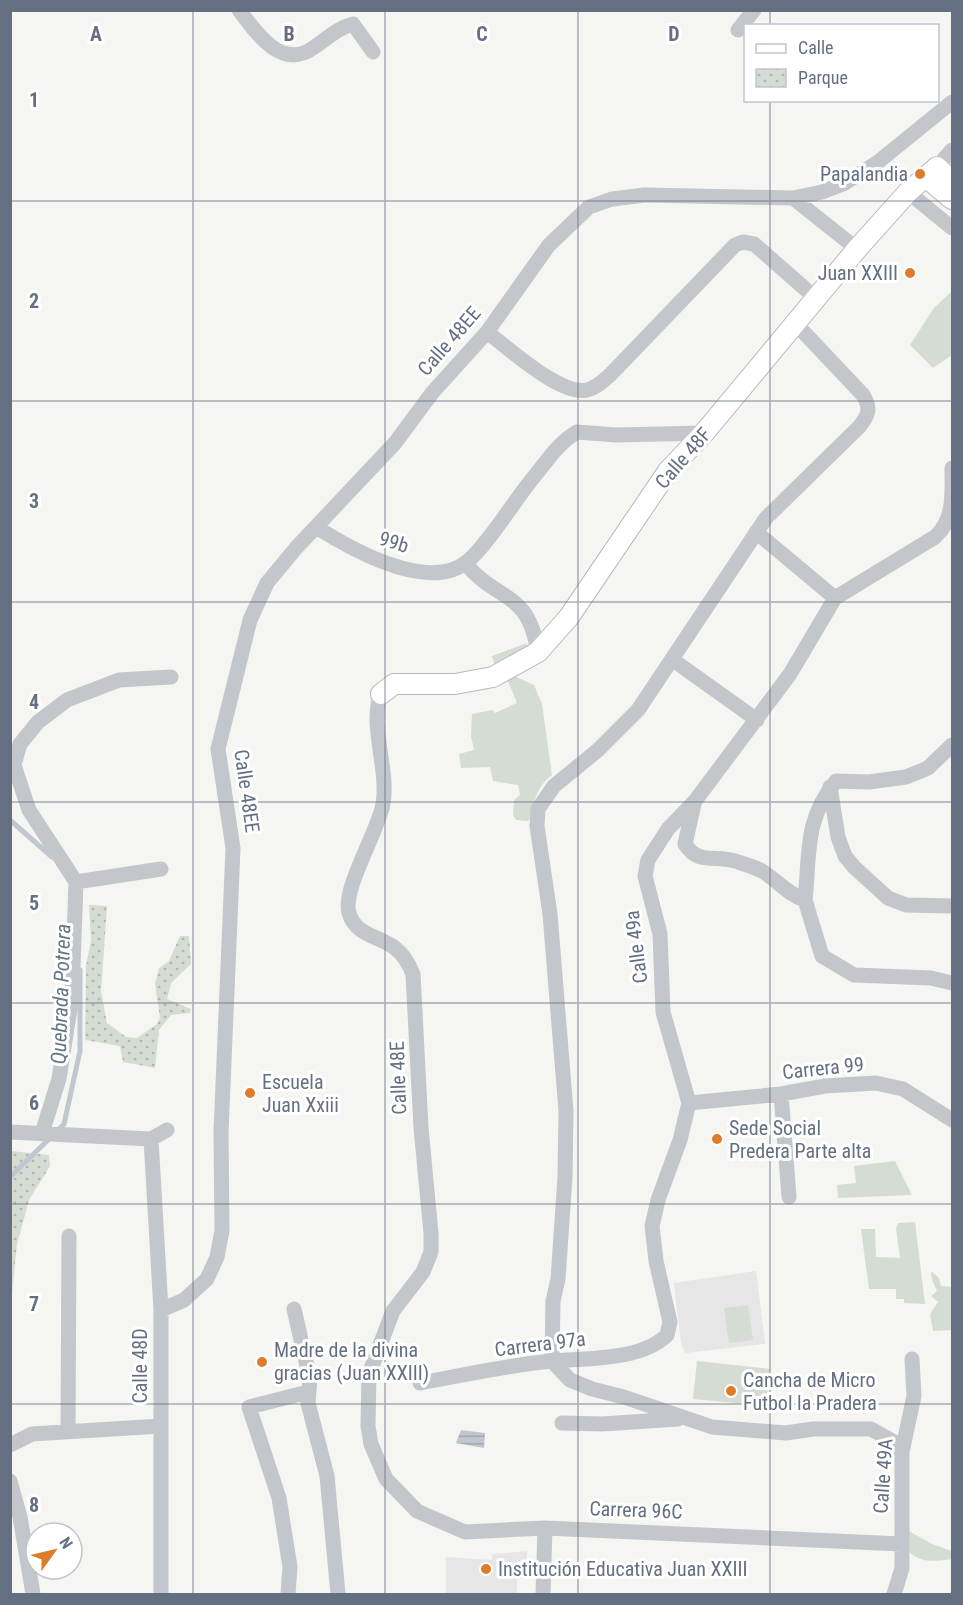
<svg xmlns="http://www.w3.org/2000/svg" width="963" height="1605" font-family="'Roboto Condensed',sans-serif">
<defs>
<pattern id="park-dots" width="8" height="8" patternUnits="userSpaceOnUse" patternTransform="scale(1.5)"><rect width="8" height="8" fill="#d5dcd3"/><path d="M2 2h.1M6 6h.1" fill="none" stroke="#b0b7b1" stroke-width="1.8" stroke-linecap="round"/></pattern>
<pattern id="water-rules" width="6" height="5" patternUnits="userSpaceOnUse" patternTransform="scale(1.5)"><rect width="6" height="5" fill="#c0c7ce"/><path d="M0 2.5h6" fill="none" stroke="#a0a6ad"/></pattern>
</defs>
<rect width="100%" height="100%" fill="#f5f5f2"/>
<!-- built -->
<path fill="#e5e6e5" d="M756,1271L765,1344L685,1353L681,1343L674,1283Z
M527,1551L525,1578L517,1580V1594H446V1557L492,1560V1554Z"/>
<!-- grass -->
<path fill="#d5dcd3" d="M952,291V355L933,368L910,345L934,308Z
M527,643L526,647L495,667L492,656Z
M514,676L534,685L542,704L552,775C537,787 534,799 531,818L528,821L516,820L513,815L514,800L520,795L518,785L493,781L490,767L461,768L459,754L474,750L471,736L472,714L493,710L495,713L517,703L508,681Z
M895,1161L912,1195L838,1198L837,1185L856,1183L854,1166Z
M915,1222L925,1304L904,1303V1299H896V1289H869L861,1229H875L876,1257L900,1258L896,1228L898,1223Z
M931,1271L939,1278L941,1286L952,1287V1330L933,1331L930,1314L938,1302L931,1296L937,1291L932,1280Z
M748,1305L753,1340L729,1343L724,1308Z
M697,1361L770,1369L766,1406L693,1399Z
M905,1529L932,1544L952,1551V1559C936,1561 923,1564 909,1552Z"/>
<!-- park -->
<path fill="url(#park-dots)" d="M89,905L107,906L101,991L107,1023L126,1037L137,1038L157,1024L160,1018L155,984L159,968L169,961L180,936H189L191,964L171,983L167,999L191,1009L190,1013L171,1015L159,1030L155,1068L123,1062L120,1046L85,1040L86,966L91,940Z
M11,1151L49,1155L50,1166L29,1200L17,1244L11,1303Z"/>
<!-- water -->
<path fill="url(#water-rules)" d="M461,1430L485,1433L484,1448L456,1443Z"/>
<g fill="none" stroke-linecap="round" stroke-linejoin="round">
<!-- stream -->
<path stroke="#c0c7ce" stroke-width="5" d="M10,820L52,857
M58,1130L64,1124L80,1051V970
M10,1177L51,1137"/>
<defs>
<path id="secondary" d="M926,177L952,199
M381,694L394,684H455L493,677L538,652L569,617L668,471L704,433L857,249L908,192L937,167L952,181"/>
</defs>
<!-- secondary casing -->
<use href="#secondary" stroke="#b6b8be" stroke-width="22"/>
<!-- street -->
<path stroke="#c3c6ca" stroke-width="15" d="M239,10C257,34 282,70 313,48C327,39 337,28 353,24L373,52
M738,30L754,10
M937,167L952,150
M908,192L952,228
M793,198L857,249
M796,324L863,395C871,408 869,415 859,427L766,518L638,710L598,750L554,786L538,809L537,826L550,914L566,1111L565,1177L558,1279L553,1301L552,1361L570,1380L592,1389L624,1397L712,1427L786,1433L813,1429H871L894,1442L902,1452
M487,332C508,348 561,396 587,390C596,388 603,381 610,375L735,245L743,242L754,244L818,300
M316,527C351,549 429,594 468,561C489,543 514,501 533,478C547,461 558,443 577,432L616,435L704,433
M756,532L835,598
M465,563C498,603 528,589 538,652
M673,660L757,720
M381,694C369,725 389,770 383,804C378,832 342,889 349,913C355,935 379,936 395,948C404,955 409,964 413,974L421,1128L431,1233V1252L423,1272L393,1311L369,1374L368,1426L371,1444L386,1479L417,1511L465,1532L545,1528L902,1544
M830,787L838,837L845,856L854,867L888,898L906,905L952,906
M694,804L685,844C698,865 715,855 735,861C744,864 755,867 762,871C778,881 787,894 805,900L822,956L854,975L931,978L952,983
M161,869L76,882L29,810L14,765L20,744L38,722L67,700L119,680L171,677
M805,900C810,854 804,820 836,781L869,782L906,777L928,768L952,745
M781,1094L789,1197
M689,1103L781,1094L825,1086L876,1083L903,1089L952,1120
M10,1132L151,1139L167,1130
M42,1133L59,1079L72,996L76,882
M151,1139L161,1310V1594
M294,1309L310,1379L308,1403L327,1476L338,1594
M161,1310L184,1300L207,1279L217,1257L222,1231L221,1132L233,848L218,749L250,620L267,583L296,548L395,443L432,393L487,332L549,245L589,207L612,199L645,195L793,198L822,192L845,183L878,162L952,102
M420,1383C464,1375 508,1365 552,1361C585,1358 641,1361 667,1335L670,1322L656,1261L652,1226L658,1200L680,1140L689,1103L663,1012L660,934L645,876L648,860L668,829L695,801L790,674L835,598L935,537C955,519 952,493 952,468
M562,1423L602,1424L678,1419
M68,1430L69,1236
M10,1445L32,1434L161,1426
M10,1481L20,1517L33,1594
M288,1594L290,1567L279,1498L249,1407L308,1392
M543,1594L545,1528
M894,1594L902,1568V1452L914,1396L912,1359"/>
<!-- secondary -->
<use href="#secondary" stroke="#fff" stroke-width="20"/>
</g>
<!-- grid -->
<path fill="none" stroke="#656f82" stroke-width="1.5" stroke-opacity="0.55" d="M193,10V1594M385,10V1594M578,10V1594M770,10V26M770,100V1594M10,201H952M10,401H952M10,602H952M10,802H952M10,1003H952M10,1204H952M10,1404H952"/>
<!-- markers -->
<g fill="#de7c29" stroke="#fff" stroke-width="2">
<circle cx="920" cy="174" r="6"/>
<circle cx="910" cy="273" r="6"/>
<circle cx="250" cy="1093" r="6"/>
<circle cx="717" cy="1139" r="6"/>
<circle cx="262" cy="1362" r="6"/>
<circle cx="731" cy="1391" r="6"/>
<circle cx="486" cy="1569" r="6"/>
</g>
<g text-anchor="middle" stroke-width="6" stroke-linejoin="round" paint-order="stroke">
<!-- poi labels -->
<g font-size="20" fill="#656f82" stroke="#fff" text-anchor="start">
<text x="908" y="181" text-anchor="end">Papalandia</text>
<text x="898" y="280" text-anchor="end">Juan XXIII</text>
<text x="262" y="1089">Escuela<tspan x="262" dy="23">Juan Xxiii</tspan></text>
<text x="729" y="1135">Sede Social<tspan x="729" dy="23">Predera Parte alta</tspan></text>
<text x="274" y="1357">Madre de la divina<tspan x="274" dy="23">gracias (Juan XXIII)</tspan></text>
<text x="743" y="1387">Cancha de Micro<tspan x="743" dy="23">Futbol la Pradera</tspan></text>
<text x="498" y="1576">Institución Educativa Juan XXIII</text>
</g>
<!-- street labels -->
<g font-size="20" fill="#656f82" stroke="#fff">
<text transform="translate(449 341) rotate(-49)" y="7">Calle 48EE</text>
<text transform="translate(683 458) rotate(-49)" y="7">Calle 48F</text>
<text transform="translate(394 542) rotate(17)" y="7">99b</text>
<text transform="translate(247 791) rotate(82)" y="7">Calle 48EE</text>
<text transform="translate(636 947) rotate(-97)" y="7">Calle 49a</text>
<text transform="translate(823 1068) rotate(-6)" y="7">Carrera 99</text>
<text transform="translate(398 1078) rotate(-92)" y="7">Calle 48E</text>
<text transform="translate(540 1344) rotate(-7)" y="7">Carrera 97a</text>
<text transform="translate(140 1366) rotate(-90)" y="7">Calle 48D</text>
<text transform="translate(883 1476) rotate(-86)" y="7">Calle 49A</text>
<text transform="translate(636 1510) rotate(2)" y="7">Carrera 96C</text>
</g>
<!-- water labels -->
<g font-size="21" font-style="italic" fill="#667686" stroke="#fff">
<text transform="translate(61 994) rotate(-88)" y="7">Quebrada Potrera</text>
</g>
</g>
<g font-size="20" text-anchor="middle" font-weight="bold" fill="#656f82" stroke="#fff" stroke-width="6" stroke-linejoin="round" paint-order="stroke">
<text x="96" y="41">A</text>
<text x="289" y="41">B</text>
<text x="482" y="41">C</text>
<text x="674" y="41">D</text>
<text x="34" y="107">1</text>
<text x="34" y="308">2</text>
<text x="34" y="508">3</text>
<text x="34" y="709">4</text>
<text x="34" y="910">5</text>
<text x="34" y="1110">6</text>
<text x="34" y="1311">7</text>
<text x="34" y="1512">8</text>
</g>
<!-- border -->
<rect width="963" height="1605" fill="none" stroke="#656f82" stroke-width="24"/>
<!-- legend -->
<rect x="744" y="24" width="195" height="78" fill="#ffffff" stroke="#c1c5cd" stroke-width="1.5"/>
<rect x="756" y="44" width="30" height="9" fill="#ffffff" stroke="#c1c5cd" stroke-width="1.5"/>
<text x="798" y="54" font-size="18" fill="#656f82">Calle</text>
<rect x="756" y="69" width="30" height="18" fill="url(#park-dots)" stroke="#c1c5cd" stroke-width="1.5"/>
<text x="798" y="84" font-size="18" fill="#656f82">Parque</text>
<!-- north arrow -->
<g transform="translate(54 1551) rotate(56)"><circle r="28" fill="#ffffff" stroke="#c1c5cd" stroke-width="1.5"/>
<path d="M0-4.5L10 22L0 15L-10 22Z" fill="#de7c29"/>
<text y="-9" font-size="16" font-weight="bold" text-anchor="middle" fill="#656f82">N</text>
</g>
</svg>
